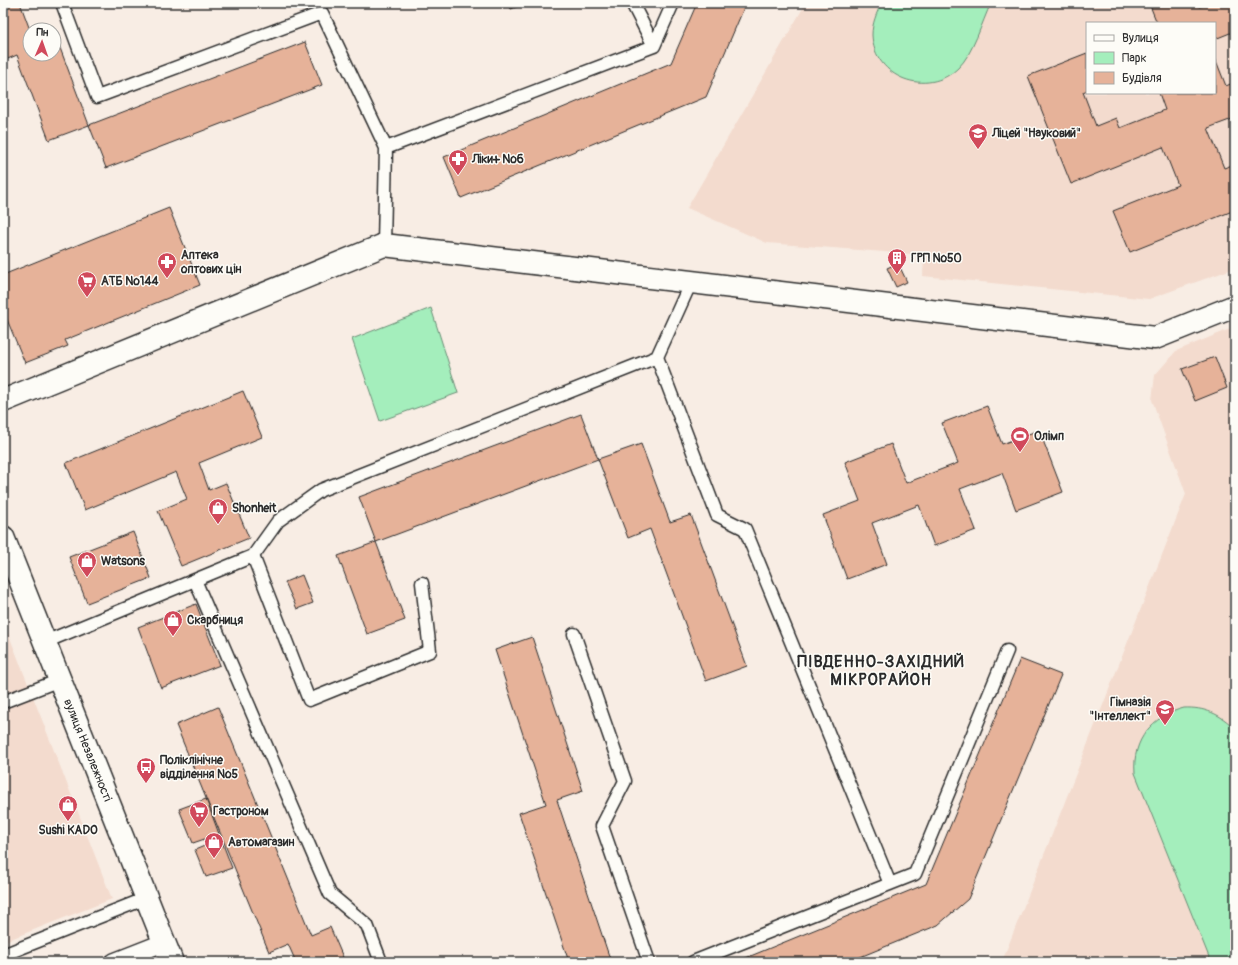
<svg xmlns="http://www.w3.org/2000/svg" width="1238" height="965" font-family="Pangolin,sans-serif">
<rect width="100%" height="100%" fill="#f8ede4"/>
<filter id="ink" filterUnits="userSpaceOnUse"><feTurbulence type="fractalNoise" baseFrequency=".025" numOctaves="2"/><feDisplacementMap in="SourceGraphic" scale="8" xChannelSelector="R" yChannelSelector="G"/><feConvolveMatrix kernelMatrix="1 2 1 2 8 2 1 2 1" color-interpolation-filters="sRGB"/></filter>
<g filter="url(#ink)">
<!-- built -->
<path fill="#f3dbce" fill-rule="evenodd" d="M806,3H1235V268L1149,299L923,276L924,255L767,243L687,208ZM1087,23H1215V93H1087Z
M1235,327V962H1004L1003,959L1186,494L1152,400L1155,375L1176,351Z
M3,620L112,899L3,942Z"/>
<!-- green -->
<path fill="#a4eebc" stroke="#688c74" d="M881,3H991C982,22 973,54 958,68C927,98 874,78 872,35C872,23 877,13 881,3Z
M431,308L458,393L380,421L352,339Z
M1184,708C1204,707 1221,714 1235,729V962H1211L1135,773C1132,740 1152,716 1184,708Z"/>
<!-- building -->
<path fill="#e6b299" stroke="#2b2b2b" d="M3,3H20L30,30V54H54V42L57,40L89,125L49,140L17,55L3,61Z
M508,3H527L511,9Z
M697,3H746L706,97L461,198L444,157L671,63Z
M1149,3H1197L1199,7L1210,3H1235V31L1215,39V23H1157Z
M305,42L322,85L106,168L89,125Z
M1087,53V90L1083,92L1096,126L1116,118L1120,128L1165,110L1159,93H1215V58L1226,86L1235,82V118L1208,128L1224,168L1235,164V210L1130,252L1113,211L1178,185L1163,147L1071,184L1028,76Z
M169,208L200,285L65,340L68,346L25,363L3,310V275Z
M898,263L907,282L896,287L887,268Z
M1215,357L1227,388L1195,401L1182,369Z
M243,391L262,437L199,463L209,490L226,483L249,538L181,566L158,511L187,499L176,472L85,510L66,463Z
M987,406L1002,444L1039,430L1063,492L1016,510L1002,473L960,489L976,530L934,546L919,505L872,523L887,564L847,579L823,515L860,501L845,462L891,444L906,483L958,463L942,423Z
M581,414L598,459L376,542L359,497Z
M641,444L670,522L691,515L747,666L706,681L650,529L628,538L598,459Z
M133,532L151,578L87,603L69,557Z
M376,542L405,620L367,634L338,556Z
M302,575L313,603L297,609L285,582Z
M196,604L220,665L161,688L138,627Z
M532,637L583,791L557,800L611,962H569L519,813L546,804L495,650Z
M1020,659L1061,675L968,899L938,925L848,962H736L926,884Z
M218,707L311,935L330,927L345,962H296L288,944L269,952L176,725Z
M206,799L219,834L193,843L179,809Z
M221,839L232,868L206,877L195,850Z"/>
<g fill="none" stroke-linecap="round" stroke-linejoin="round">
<defs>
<path id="service" d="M62,3L97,97L322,13L386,148
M632,3L654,46
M384,245L386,148L654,46L673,3
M691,282L657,357L717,515L745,529L890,884
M253,556L309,700L430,651L422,583
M195,580L330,894L367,925L381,962
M574,634L625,781L602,826L649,962
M45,642L253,556L278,521L321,490L657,357
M3,702L60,680
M3,955L147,898
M693,962L915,874L1007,651"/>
<path id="pedestrian" d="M114,962L165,942"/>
<path id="minor" d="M3,401L384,245L1155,338L1235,306"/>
<path id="secondary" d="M3,537L172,962"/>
</defs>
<!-- service casing -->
<use href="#service" stroke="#2b2b2b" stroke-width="15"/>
<!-- pedestrian casing -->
<use href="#pedestrian" stroke="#2b2b2b" stroke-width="20"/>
<!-- minor casing -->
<use href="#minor" stroke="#2b2b2b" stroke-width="25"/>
<!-- secondary casing -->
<use href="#secondary" stroke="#2b2b2b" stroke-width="25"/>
<!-- service -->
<use href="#service" stroke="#fdfcf7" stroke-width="12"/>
<!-- pedestrian -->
<use href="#pedestrian" stroke="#fdfcf7" stroke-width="17"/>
<!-- minor -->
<use href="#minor" stroke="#fdfcf7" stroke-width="22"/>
<!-- secondary -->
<use href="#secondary" stroke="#fdfcf7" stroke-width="22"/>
</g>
</g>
<!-- icons -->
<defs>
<symbol id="school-pin" viewBox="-11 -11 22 30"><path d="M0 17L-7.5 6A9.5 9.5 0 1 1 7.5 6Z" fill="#d1495b" stroke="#fdfcf7"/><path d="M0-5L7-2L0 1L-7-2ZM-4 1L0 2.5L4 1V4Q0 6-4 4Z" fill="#fff"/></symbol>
<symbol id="pharmacy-pin" viewBox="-11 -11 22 30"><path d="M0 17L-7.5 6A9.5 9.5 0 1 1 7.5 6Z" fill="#d1495b" stroke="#fdfcf7"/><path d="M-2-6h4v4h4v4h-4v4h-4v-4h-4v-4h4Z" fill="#fff"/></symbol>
<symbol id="building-pin" viewBox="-11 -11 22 30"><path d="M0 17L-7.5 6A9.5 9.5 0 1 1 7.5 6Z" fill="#d1495b" stroke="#fdfcf7"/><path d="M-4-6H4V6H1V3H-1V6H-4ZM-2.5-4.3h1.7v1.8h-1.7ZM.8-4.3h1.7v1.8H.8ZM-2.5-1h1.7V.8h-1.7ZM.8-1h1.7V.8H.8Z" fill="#fff"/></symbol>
<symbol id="supermarket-pin" viewBox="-11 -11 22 30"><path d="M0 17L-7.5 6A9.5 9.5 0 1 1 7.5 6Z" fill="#d1495b" stroke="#fdfcf7"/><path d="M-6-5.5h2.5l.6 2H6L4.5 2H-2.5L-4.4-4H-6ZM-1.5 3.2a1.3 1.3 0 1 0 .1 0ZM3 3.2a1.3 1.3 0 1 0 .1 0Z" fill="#fff"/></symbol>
<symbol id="stadium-pin" viewBox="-11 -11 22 30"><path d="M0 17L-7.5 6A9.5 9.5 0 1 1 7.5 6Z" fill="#d1495b" stroke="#fdfcf7"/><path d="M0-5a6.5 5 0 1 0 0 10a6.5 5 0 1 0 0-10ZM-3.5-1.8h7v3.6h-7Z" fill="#fff"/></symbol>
<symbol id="shop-pin" viewBox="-11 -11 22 30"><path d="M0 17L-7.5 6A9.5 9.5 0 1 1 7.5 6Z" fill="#d1495b" stroke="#fdfcf7"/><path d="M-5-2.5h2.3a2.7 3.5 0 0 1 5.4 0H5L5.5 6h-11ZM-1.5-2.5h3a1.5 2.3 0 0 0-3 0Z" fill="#fff"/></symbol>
<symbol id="bus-pin" viewBox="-11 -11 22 30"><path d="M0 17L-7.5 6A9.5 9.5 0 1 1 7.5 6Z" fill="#d1495b" stroke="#fdfcf7"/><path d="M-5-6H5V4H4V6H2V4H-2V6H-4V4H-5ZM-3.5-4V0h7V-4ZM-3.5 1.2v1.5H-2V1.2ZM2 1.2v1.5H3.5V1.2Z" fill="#fff"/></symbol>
</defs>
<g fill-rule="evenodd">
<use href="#school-pin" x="967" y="122" width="22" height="30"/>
<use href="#pharmacy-pin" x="447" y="148" width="22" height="30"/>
<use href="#building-pin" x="886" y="247" width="22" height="30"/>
<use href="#pharmacy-pin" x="156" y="251" width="22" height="30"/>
<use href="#supermarket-pin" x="76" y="270" width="22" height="30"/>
<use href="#stadium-pin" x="1009" y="425" width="22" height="30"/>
<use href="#shop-pin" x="207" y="497" width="22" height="30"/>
<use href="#shop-pin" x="76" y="550" width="22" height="30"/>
<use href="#shop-pin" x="162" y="609" width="22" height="30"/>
<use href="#school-pin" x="1154" y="698" width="22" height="30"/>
<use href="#bus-pin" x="135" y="756" width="22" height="30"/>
<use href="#shop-pin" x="57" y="794" width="22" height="30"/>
<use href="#supermarket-pin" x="188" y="800" width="22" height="30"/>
<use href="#shop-pin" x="203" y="831" width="22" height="30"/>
</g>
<g text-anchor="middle" stroke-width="3" stroke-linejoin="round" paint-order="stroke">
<!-- poi labels -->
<g font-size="12" font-weight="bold" fill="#2b2b2b" stroke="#fdfcf7" text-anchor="start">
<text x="992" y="137">Ліцей "Науковий"</text>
<text x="472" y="163">Ліки+ №6</text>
<text x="181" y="259">Аптека<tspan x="181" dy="14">оптових цін</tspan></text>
<text x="911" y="262">ГРП №50</text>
<text x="101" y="285">АТБ №144</text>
<text x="1034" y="440">Олімп</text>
<text x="232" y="512">Shonheit</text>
<text x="101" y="565">Watsons</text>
<text x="187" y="624">Скарбниця</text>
<text x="1151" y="706" text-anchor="end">Гімназія<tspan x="1151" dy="14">"Інтеллект"</tspan></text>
<text x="160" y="764">Поліклінічне<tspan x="160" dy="14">відділення №5</tspan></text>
<text x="213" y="815">Гастроном</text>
<text x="68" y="834" text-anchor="middle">Sushi KADO</text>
<text x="228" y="846">Автомагазин</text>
</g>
<!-- street labels -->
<g font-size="12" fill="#2b2b2b" stroke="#fdfcf7">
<text transform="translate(88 750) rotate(68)" y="4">вулиця Незалежності</text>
</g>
<!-- district labels -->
<g font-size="16" font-weight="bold" letter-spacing="1" fill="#2b2b2b" stroke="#fdfcf7">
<text x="881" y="667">ПІВДЕННО-ЗАХІДНИЙ<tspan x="881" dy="18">МІКРОРАЙОН</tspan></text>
</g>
</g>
<!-- margin -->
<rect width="1238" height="965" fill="none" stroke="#fdfcf7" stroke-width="16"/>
<rect x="8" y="8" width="1222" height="949" fill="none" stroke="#2b2b2b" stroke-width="1.5" filter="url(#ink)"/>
<!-- legend -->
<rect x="1086" y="22" width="130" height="72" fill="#fdfcf7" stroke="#a9a8a5"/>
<rect x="1094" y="35" width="20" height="6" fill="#fdfcf7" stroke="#a9a8a5"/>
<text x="1122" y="42" font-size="12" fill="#2b2b2b">Вулиця</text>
<rect x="1094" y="52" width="20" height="12" fill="#a4eebc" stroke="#a9a8a5"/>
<text x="1122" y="62" font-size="12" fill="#2b2b2b">Парк</text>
<rect x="1094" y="72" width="20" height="12" fill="#e6b299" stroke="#a9a8a5"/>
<text x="1122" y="82" font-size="12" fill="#2b2b2b">Будівля</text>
<!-- north arrow -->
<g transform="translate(42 42) rotate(2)"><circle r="19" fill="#fdfcf7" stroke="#a9a8a5"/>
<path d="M0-3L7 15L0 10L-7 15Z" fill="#d1495b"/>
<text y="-6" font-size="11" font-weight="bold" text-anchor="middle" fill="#2b2b2b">Пн</text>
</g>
</svg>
